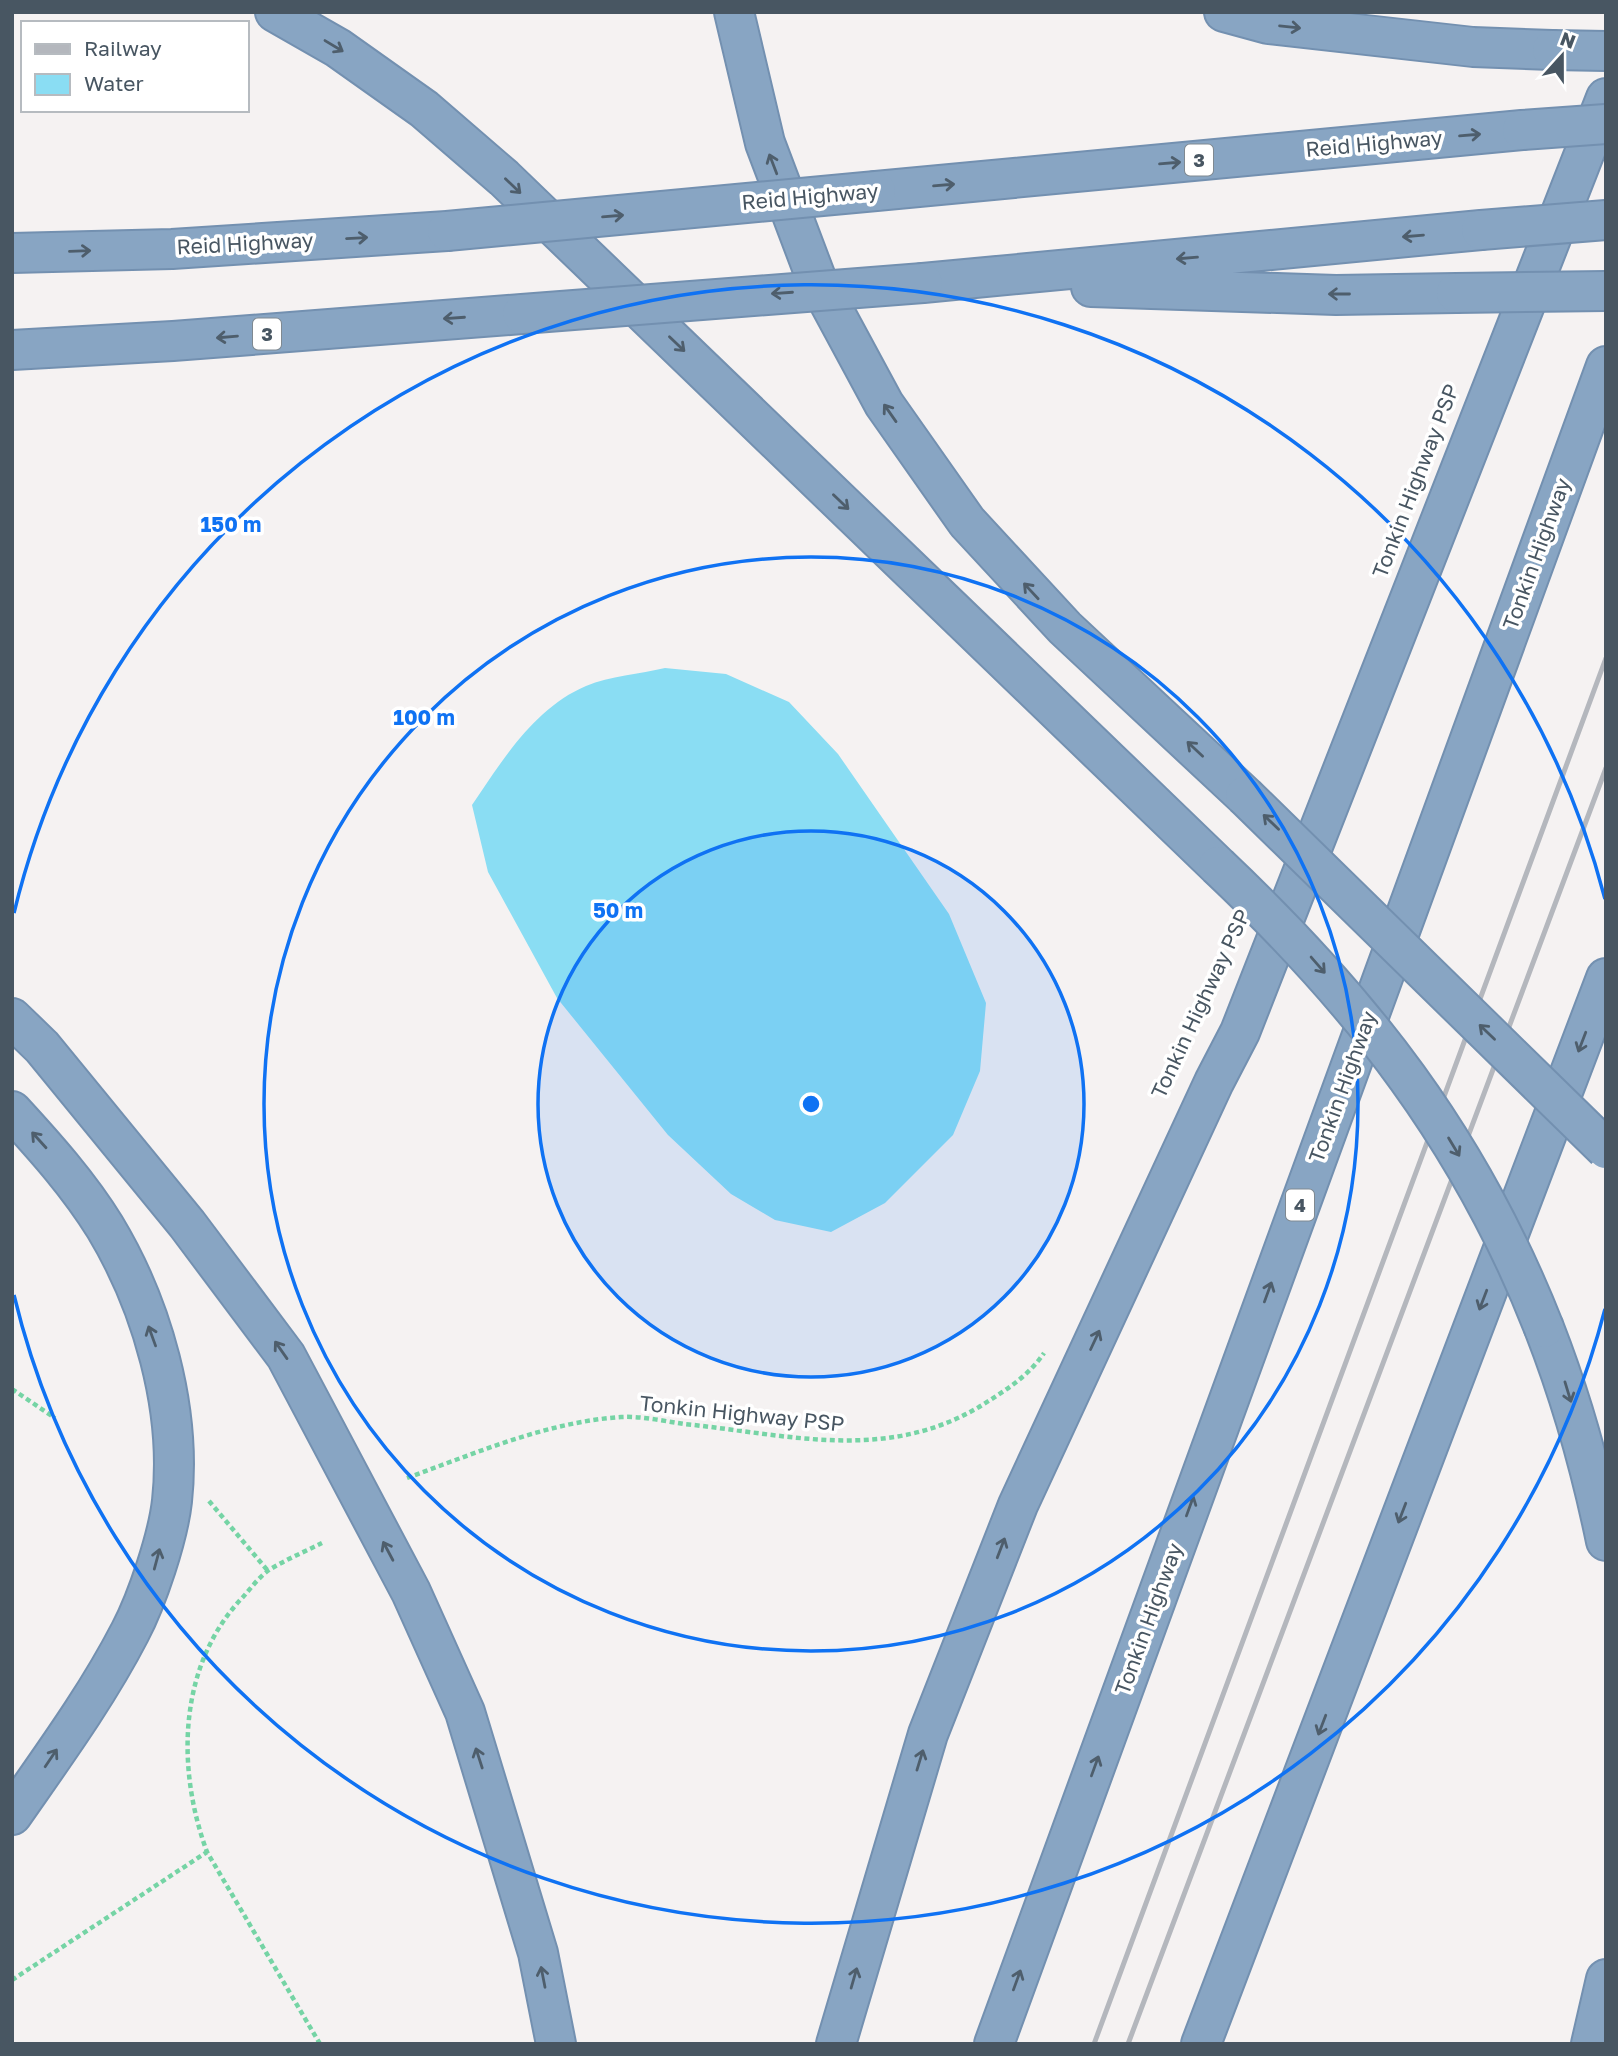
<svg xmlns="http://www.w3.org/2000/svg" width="1618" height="2056" font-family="'Golos Text',sans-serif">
<rect width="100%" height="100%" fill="#f5f2f2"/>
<!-- water -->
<path fill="#8addf3" d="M665,668L726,674L789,702L838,754L949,914L986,1003L980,1071L953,1135L885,1203L831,1232L775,1220L731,1194L668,1135L557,998L488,872L472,805C502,761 534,708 586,686C610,676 640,674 665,668Z"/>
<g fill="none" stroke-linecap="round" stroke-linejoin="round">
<defs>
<path id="highway" d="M275,12L338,48L424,109L504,178L1218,866
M734,12L765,143L816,278L884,404L967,522L1065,628L1245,796
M1224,12L1268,24L1473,47L1552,50
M876,191L1522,130
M12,253L172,249L447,231
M923,283L1481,230
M1091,287L1336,295L1456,293
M12,350L173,341L522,314
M12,1018L42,1047L187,1224L286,1356L411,1592L465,1712L538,1953L556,2044
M12,1111C46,1148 79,1185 105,1227C152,1305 182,1409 172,1501C168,1537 147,1600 130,1632C97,1696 53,1756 12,1815
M1544,1328C1571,1397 1591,1468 1606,1541
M836,2044L928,1734L1018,1505L1214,1082L1240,1032L1606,98
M994,2044L1606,366
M1201,2044L1606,978
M1591,2044L1606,1979"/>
</defs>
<!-- highway casing -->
<use href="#highway" stroke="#7390b0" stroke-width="42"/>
<!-- path -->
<path stroke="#75d4a5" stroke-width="4.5" stroke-dasharray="5 3.5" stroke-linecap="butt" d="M12,1389L55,1418
M407,1478C476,1453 547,1422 621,1417C641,1416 664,1421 684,1424C786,1434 884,1463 979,1407C1003,1392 1028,1377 1044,1353
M209,1501L268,1571
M12,1980L207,1852
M320,2044L207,1852C176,1768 178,1665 243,1597C251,1588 259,1577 269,1570C285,1560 304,1552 322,1543"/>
<!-- highway -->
<use href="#highway" stroke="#88a5c3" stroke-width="38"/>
<!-- rail -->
<path stroke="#b4b7bd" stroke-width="5" d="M1094,2044L1606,658
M1128,2044L1606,768"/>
<defs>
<path id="highway-bridge" d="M1552,50L1606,51
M1522,130L1606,124
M1481,230L1606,220
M447,231L876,191
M1456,293L1606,291
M522,314L923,283
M1245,796L1606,1149
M1218,866C1363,1003 1470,1140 1544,1328"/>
</defs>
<!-- highway-bridge casing -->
<use href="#highway-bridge" stroke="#7390b0" stroke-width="42" stroke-linecap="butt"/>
<!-- highway-bridge -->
<use href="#highway-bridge" stroke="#88a5c3" stroke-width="38"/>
</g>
<!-- one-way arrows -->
<defs><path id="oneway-shaft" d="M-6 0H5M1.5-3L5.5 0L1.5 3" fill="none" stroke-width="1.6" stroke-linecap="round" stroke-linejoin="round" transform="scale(1.75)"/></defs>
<g stroke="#4e5e6c">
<use href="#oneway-shaft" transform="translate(1290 27) rotate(6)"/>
<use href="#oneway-shaft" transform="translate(334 46) rotate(31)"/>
<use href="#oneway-shaft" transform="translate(1470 135) rotate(-5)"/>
<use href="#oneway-shaft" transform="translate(1170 163) rotate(-5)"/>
<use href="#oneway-shaft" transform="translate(773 164) rotate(-111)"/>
<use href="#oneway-shaft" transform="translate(944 185) rotate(-5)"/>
<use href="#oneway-shaft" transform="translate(513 186) rotate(44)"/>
<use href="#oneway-shaft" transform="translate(613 216) rotate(-5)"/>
<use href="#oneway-shaft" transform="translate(1413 236) rotate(175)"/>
<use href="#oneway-shaft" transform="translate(357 238) rotate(-3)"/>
<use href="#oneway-shaft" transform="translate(80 251) rotate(-2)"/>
<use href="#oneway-shaft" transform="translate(1187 258) rotate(175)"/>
<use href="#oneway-shaft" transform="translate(782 293) rotate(176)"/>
<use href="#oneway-shaft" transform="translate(1339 294) rotate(-180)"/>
<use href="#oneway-shaft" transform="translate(454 318) rotate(176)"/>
<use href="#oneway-shaft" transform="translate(227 337) rotate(175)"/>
<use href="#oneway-shaft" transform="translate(677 344) rotate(44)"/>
<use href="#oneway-shaft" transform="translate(890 413) rotate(-125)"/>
<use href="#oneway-shaft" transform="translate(841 502) rotate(44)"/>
<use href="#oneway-shaft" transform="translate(1031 591) rotate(-133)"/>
<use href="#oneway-shaft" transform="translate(1195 749) rotate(-137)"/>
<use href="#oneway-shaft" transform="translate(1271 822) rotate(-136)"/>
<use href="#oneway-shaft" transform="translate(1318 965) rotate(49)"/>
<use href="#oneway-shaft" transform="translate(1487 1032) rotate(-136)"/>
<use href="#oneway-shaft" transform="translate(1582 1042) rotate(111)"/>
<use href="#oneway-shaft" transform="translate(39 1140) rotate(-132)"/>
<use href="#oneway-shaft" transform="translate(1454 1147) rotate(59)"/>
<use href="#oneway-shaft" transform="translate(1268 1292) rotate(-70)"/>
<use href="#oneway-shaft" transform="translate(1483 1300) rotate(111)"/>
<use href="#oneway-shaft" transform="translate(152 1336) rotate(-110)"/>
<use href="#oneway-shaft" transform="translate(1095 1340) rotate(-65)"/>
<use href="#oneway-shaft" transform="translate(281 1350) rotate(-125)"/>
<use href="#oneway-shaft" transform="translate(1568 1392) rotate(73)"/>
<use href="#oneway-shaft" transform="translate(1190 1506) rotate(-70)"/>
<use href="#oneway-shaft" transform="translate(1402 1513) rotate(111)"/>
<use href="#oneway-shaft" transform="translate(1001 1548) rotate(-69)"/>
<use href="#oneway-shaft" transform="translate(388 1551) rotate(-118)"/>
<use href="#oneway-shaft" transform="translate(157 1559) rotate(-75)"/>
<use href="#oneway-shaft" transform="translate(1322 1725) rotate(111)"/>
<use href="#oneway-shaft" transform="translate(51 1758) rotate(-56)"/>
<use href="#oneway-shaft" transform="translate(479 1758) rotate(-108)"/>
<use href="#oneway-shaft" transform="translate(920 1760) rotate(-73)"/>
<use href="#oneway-shaft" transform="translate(1095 1766) rotate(-70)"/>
<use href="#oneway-shaft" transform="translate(543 1977) rotate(-101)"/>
<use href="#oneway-shaft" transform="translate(854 1978) rotate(-74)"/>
<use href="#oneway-shaft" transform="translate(1017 1980) rotate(-70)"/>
</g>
<!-- distance rings -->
<circle cx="811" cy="1104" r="273" fill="#0f72f3" fill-opacity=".12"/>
<g fill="none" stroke="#0f72f3" stroke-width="3.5">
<circle cx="811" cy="1104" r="273"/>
<circle cx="811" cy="1104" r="547"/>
<path d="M1605 1309A820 820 0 0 1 14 1295M14 913A820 820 0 0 1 1605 899"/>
</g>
<g text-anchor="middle" stroke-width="7" stroke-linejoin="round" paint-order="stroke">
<!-- shield labels -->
<g fill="#fff" stroke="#7f8991" stroke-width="2">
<rect x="1185" y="144.5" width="28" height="31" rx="5"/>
<rect x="253" y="318.5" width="28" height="31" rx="5"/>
<rect x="1286" y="1189.5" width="28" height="31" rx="5"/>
</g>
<g font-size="19" font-weight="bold" fill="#485662">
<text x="1199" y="167">3</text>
<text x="267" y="341">3</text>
<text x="1300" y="1212">4</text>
</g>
<!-- street labels -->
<g font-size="21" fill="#485662" stroke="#fff">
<text transform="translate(1374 144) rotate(-5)" y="7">Reid Highway</text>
<text transform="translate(810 197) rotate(-5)" y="7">Reid Highway</text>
<text transform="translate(245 244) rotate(-3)" y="7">Reid Highway</text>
<text transform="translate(1416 481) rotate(-69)" y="7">Tonkin Highway PSP</text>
<text transform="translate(1537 554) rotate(-70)" y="7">Tonkin Highway</text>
<text transform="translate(1201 1004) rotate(-65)" y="7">Tonkin Highway PSP</text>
<text transform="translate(1343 1087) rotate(-70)" y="7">Tonkin Highway</text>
<text transform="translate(742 1414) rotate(6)" y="7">Tonkin Highway PSP</text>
<text transform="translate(1149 1619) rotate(-70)" y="7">Tonkin Highway</text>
</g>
</g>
<circle cx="811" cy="1104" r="10" fill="#0f72f3" stroke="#fff" stroke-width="3.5"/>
<g font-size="21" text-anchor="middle" font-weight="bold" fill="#0f72f3" stroke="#fff" stroke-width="7" stroke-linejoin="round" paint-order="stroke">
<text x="231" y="532">150 m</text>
<text x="424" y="725">100 m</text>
<text x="618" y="918">50 m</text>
</g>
<!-- border -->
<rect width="1618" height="2056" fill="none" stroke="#485662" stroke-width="28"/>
<!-- legend -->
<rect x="21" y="21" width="228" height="91" fill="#ffffff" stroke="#b6bbc0" stroke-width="2"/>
<rect x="35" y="44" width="35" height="10" fill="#b4b7bd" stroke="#b6bbc0" stroke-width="2"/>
<text x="84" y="56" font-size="21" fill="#485662">Railway</text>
<rect x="35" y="74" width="35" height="21" fill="#8addf3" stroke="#b6bbc0" stroke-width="2"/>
<text x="84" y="91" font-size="21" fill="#485662">Water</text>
<!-- north arrow -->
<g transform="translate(1562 56) rotate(21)" stroke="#ffffff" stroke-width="5" paint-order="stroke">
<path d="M0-5L12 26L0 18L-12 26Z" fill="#485662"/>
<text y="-10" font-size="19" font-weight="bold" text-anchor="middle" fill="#485662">N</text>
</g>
</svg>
